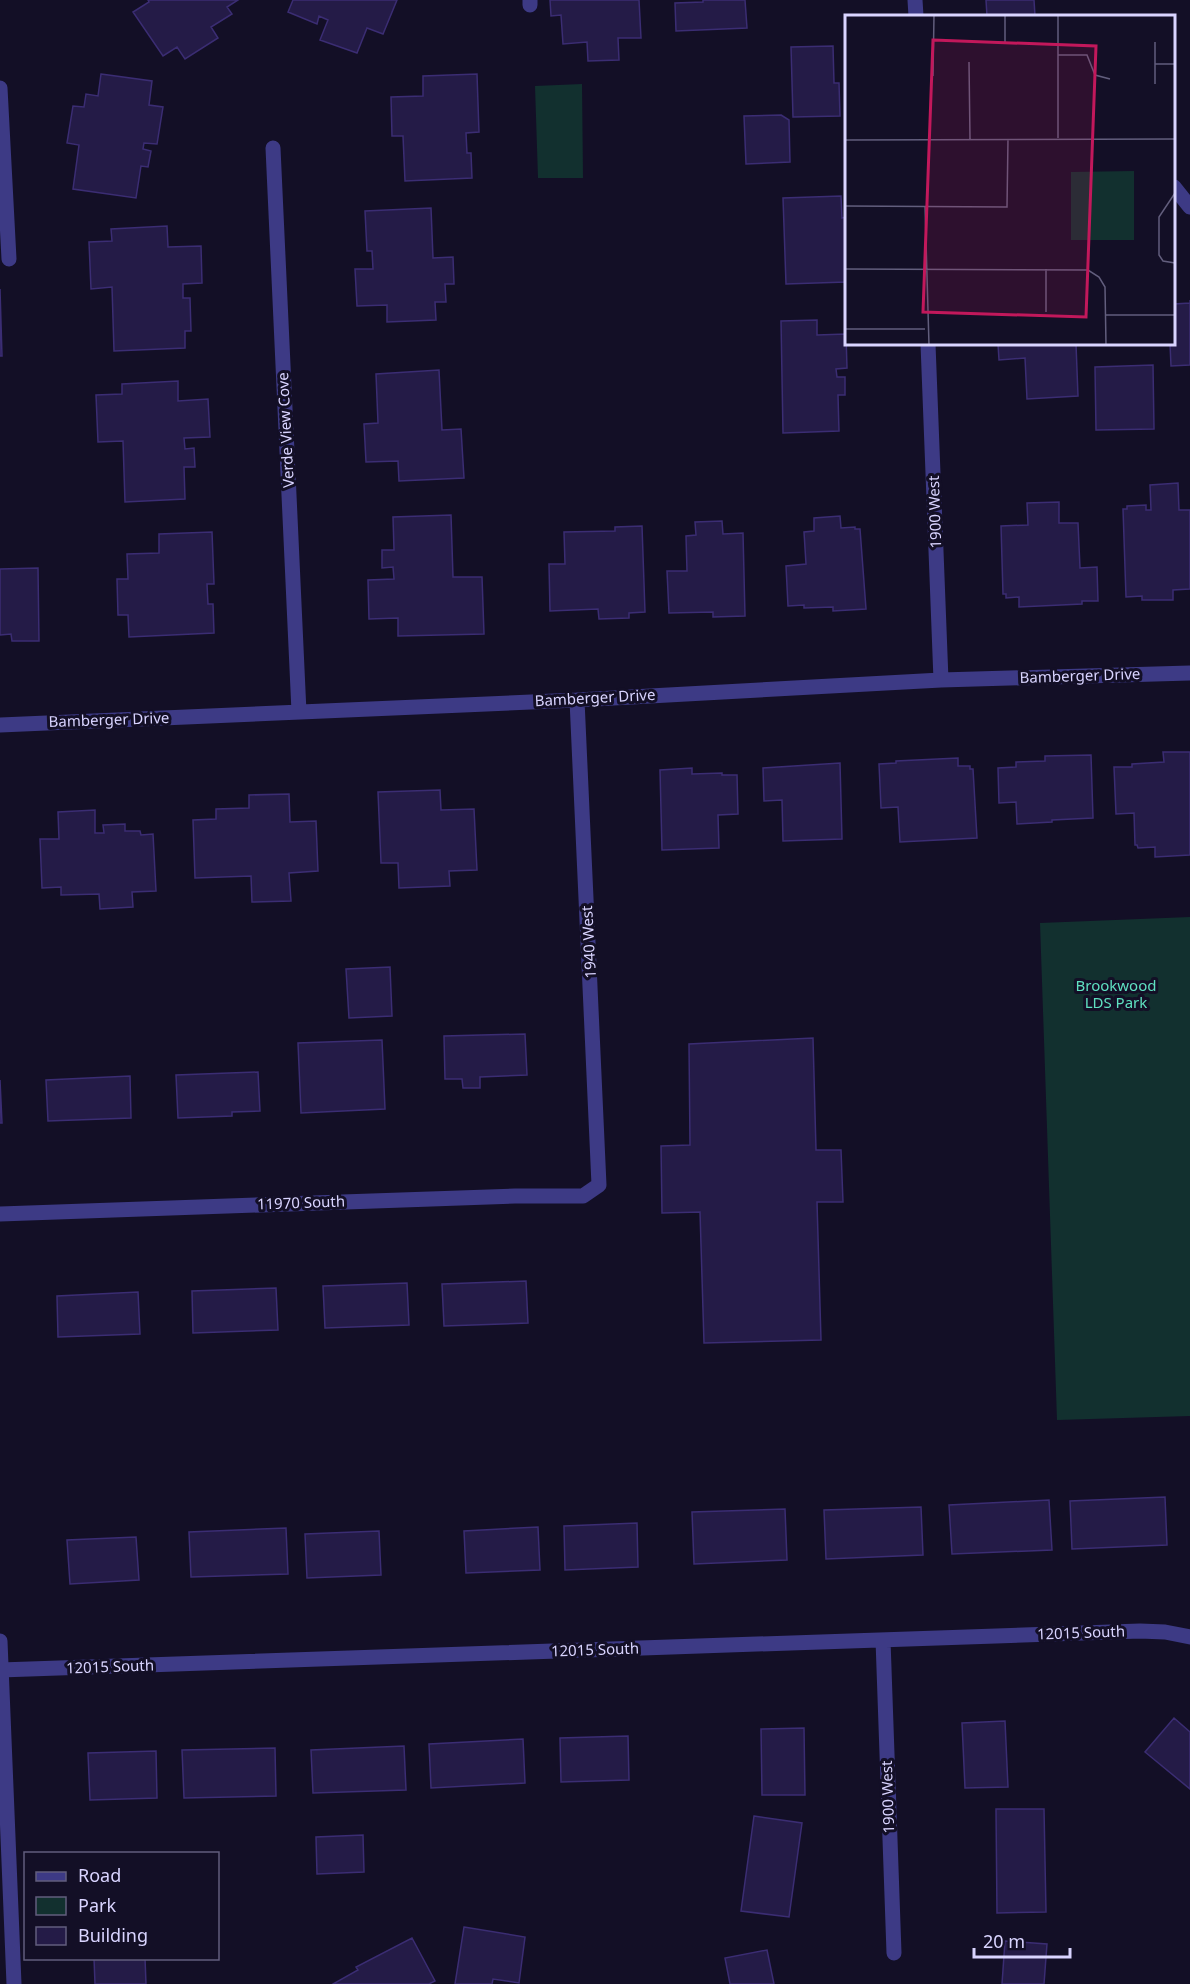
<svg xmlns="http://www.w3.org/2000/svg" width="1190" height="1984" font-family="'Noto Sans',sans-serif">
<rect width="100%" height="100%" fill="#130f26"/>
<!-- green -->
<path fill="#12302f" d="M582,84L583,178H538L535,86Z
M1190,917V1416L1057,1420L1040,923Z"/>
<!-- building -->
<path fill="#241b47" stroke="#3b2d73" stroke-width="1.5" d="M148,0H238L227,7L232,14L211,27L218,38L185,59L177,47L163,56L133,12L149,2Z
M293,0H397L383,34L367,28L357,53L320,40L328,20L319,16L317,24L288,12Z
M550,0H639L641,38H618L619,60L588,61L587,42L563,44L561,15L551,16Z
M703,0H745L747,28L676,31L675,3L703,2Z
M986,0H1034L1035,16H987Z
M833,46L834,83H839L840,116L793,117L791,47Z
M101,74L152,81L149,105L163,107L157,144L144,143L143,149L151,151L148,167L141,166L136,198L73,189L79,145L67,143L73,106L84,107L86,94L98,96Z
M477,74L479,132L466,133L467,153H471L472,178L405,181L403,136H392L391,97L423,96V76Z
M781,115L789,120L790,162L746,164L744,116Z
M841,196L842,218L846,217V282L786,284L783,198Z
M431,208L433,258L453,257L454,284H445L446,302H435L436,320L387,322V305L357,306L355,269H373L372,251H367L365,211Z
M167,226L168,247L201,246L202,283L183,284V298H190L191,331H185V348L114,351L112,287L91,289L89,242L112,241L111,229Z
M0,289L2,356H0Z
M1190,300V365L1171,366L1170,344H1174V304L1190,303Z
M817,320V335L846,334L847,368L836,369L837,377H845V395H838L839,431L783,433L781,321Z
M998,344H1076L1078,396L1027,399L1025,358L999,360Z
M1153,365L1154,429L1096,430L1095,367Z
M439,370L442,430L461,429L464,478L399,481L398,461L366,462L364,424L378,423L376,374Z
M178,381V401L208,399L210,437L184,438L185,449L194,448L195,467H184L185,499L125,502L123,441L98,442L96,395L122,394V384Z
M1178,483L1179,510H1190V589L1173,590V600H1142V596L1126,597L1123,509H1127V506L1146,505V510H1151L1150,485Z
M1059,502V523H1078L1080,568L1097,567L1098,601H1082V604L1019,607V597L1006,598V594H1003L1001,526L1028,525L1027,503Z
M451,515L453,577H482L484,634L398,636V618L369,619L368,580L394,579L393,567L382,568V550H394L393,517Z
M840,516L841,528L855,527V529H860L866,609L833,611V607L804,608V605L788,606L786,566L806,564L804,532L814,531V518Z
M722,521L723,534L743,533L745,616L713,617V612L669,613L667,571H687L686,536L696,535L695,522Z
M642,526L645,612L629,613V618L599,619L598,609L550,611L549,564H565L564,532L615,531V527Z
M212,532L214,584H207L208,604H213L214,633L129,637L128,615H118L117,579H128L127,554L159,553V534Z
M38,568L39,641H12L11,634L0,635V569Z
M1163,752H1190V855L1155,857V847L1138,848L1137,845H1135L1134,813L1116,814L1114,767H1132V764L1164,762Z
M1091,755L1093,818L1052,820V822L1017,824L1016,802L999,803L998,768L1016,767V762L1045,761V756Z
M958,758V766H970V769H973L977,838L900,842L898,807L881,808L879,764L896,763V761Z
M840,763L842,839L783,841L782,800L764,801L763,768Z
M692,768V774L722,773V775H737L738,814L718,815L719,848L662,850L660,770Z
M440,790L441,810L474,809L477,870L449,871L450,886L399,888L398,863H381L378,792Z
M289,794L290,822L316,821L318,871L289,873L291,901L252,902L251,876L195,878L193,820L216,819V809L249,808V795Z
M95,810V833H104L103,825L125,824V831H140L141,835L153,834L156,891L132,892L133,907L100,909L99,894L61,895V887L42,888L40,839H59L58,812Z
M390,967L392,1016L349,1018L346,969Z
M525,1034L527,1075L480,1077V1088H463L462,1079H445L444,1036Z
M813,1038L816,1150H841L843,1202H817L821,1340L704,1343L700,1212L662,1213L661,1146L690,1145L689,1044Z
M382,1040L385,1109L301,1113L298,1043Z
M258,1072L260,1111L232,1112V1116L178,1118L176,1075Z
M130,1076L131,1118L48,1121L46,1080Z
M0,1080L2,1123H0Z
M526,1281L528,1323L444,1326L442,1284Z
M407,1283L409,1325L325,1328L323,1286Z
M276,1288L278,1330L193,1333L192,1291Z
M138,1292L140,1334L58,1337L57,1296Z
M1165,1497L1167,1545L1072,1549L1070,1501Z
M1049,1500L1052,1550L952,1554L949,1505Z
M921,1507L923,1555L826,1559L824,1510Z
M785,1509L787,1560L694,1564L692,1512Z
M637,1523L638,1567L565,1570L564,1526Z
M538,1527L540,1570L466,1573L464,1531Z
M286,1528L288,1574L191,1577L189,1532Z
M379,1531L381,1575L307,1578L305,1534Z
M136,1537L139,1580L70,1584L67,1540Z
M1174,1718L1190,1732V1789L1145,1752Z
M1005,1721L1008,1787L965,1788L962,1723Z
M804,1728L805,1795H762L761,1729Z
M628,1736L629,1780L561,1782L560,1738Z
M523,1739L525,1783L431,1788L429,1744Z
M404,1746L406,1790L313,1793L311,1750Z
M275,1748L276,1796L184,1798L182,1750Z
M156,1751L157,1798L90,1800L88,1753Z
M996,1809H1044L1046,1912L997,1913Z
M754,1816L802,1823L789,1917L741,1911Z
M363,1835L364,1872L317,1874L316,1837Z
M464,1927L525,1937L519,1983L493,1979L492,1984H455Z
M412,1938L435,1981L429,1984H333L358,1970L356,1967Z
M1005,1941L1047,1944L1044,1984H1002Z
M767,1950L774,1984H730L725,1958Z
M94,1958H145L146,1984H95Z"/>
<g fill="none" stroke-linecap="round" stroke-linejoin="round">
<!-- lane -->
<path stroke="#3d3a85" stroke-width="15" d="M1174,187L1190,207"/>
<!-- street -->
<path stroke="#3d3a85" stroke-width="15" d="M530,0V5
M915,0L916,16
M0,88L9,259
M273,148L299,712
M928,344L941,680
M0,725L577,700L941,680L1190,673
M0,1214L515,1196H583L599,1185L577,700
M883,1640L894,1953
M0,1641L14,1984
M0,1670L1140,1631L1165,1632L1190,1637"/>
</g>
<g text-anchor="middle" stroke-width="6" stroke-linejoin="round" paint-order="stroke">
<!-- street labels -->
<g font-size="15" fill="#d9d4ff" stroke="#130f26">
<text transform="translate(286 430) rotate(-93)" y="5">Verde View Cove</text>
<text transform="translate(935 512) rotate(-92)" y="5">1900 West</text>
<text transform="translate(1080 676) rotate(-2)" y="5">Bamberger Drive</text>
<text transform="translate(595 698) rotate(-3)" y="5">Bamberger Drive</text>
<text transform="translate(109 720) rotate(-2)" y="5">Bamberger Drive</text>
<text transform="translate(589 942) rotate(-93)" y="5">1940 West</text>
<text transform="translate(301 1203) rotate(-2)" y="5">11970 South</text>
<text transform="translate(1081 1633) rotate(-2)" y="5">12015 South</text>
<text transform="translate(595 1650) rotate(-2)" y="5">12015 South</text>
<text transform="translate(110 1667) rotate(-2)" y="5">12015 South</text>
<text transform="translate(888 1797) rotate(-92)" y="5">1900 West</text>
</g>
<!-- park labels -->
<g font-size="15" fill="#5fe0c0" stroke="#130f26">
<text x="1116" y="991">Brookwood<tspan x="1116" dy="17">LDS Park</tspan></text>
</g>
</g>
<!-- overview -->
<g transform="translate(845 15)">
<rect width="330" height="330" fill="#130f26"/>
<path d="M289,156V225H226V157Z" fill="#12302f"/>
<path fill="none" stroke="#625e7d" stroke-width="1.5" d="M160,0V29M213,0V123M213,40H242L250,60L265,64M124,47L125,124M310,49H330M88,61L89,0M310,69V27M0,125L330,124M330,178L314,202V240L318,246L330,248M0,191L162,192L163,124M80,191L84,330M0,254L243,255L254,262L260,272L261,330M201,254V297M261,300H330M0,314H80"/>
<path fill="#c2185b" fill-opacity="0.15" stroke="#c2185b" stroke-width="3" d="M88,25L251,31L241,302L78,297Z"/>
<rect width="330" height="330" fill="none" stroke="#d9d4ff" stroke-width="3"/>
</g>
<!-- legend -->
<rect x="24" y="1852" width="195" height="108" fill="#130f26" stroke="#625e7d" stroke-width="1.5"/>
<rect x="36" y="1872" width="30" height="9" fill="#3d3a85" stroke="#625e7d" stroke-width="1.5"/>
<text x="78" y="1882" font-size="18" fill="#d9d4ff">Road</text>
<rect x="36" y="1897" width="30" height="18" fill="#12302f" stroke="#625e7d" stroke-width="1.5"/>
<text x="78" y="1912" font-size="18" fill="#d9d4ff">Park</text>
<rect x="36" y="1927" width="30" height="18" fill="#241b47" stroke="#625e7d" stroke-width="1.5"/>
<text x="78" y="1942" font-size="18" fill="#d9d4ff">Building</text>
<!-- scale -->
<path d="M974 1948v9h96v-9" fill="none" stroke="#d9d4ff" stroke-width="3"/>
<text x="983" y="1948" font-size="18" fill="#d9d4ff" stroke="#130f26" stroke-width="4.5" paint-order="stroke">20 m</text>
</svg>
